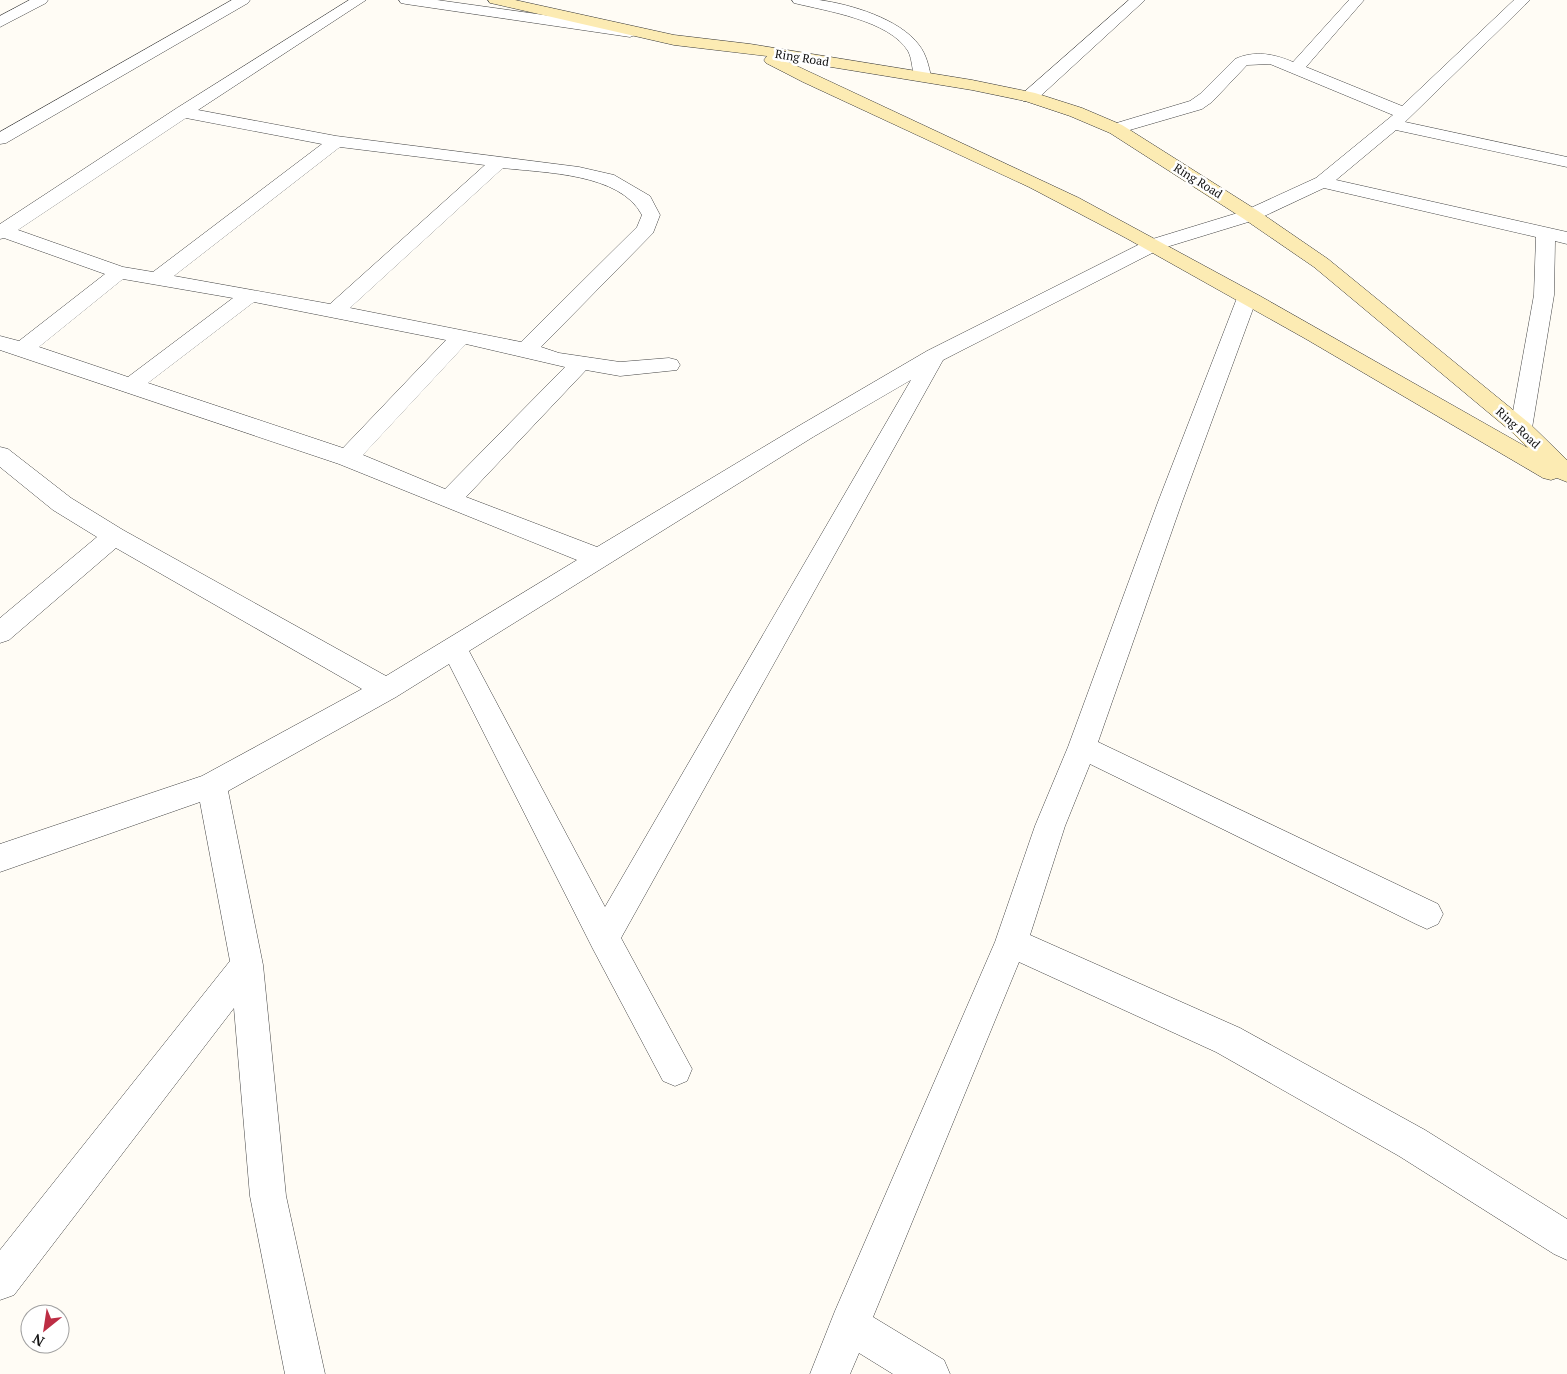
<svg xmlns="http://www.w3.org/2000/svg" width="1567" height="1374" font-family="'PT Serif',serif">
<rect width="100%" height="100%" fill="#fffcf5"/>
<g fill="none" stroke-linecap="round" stroke-linejoin="round">
<defs>
<path id="minor" d="M30,0H48L46,3L0,27V16Z
M232,0H250L248,3L6,143L0,144V132Z
M349,0H366L198,110L336,136L579,167L614,175L650,196L660,215L653,233L541,347L559,353L620,362L669,358L677,360L680,365L677,370L620,376L586,370L466,497L597,547L797,427L927,351L1146,241L1244,211L1316,178L1393,115L1270,64L1247,65L1212,102L1202,109L1116,134L1110,133L1107,129L1110,125L1190,101L1200,94L1235,59C1255,50 1274,54 1293,62L1349,0H1364L1306,67L1402,106L1514,0H1530L1405,122L1567,157V167L1396,130L1336,180L1567,232V244L1555,241L1554,295L1532,428L1529,433L1521,435L1513,433L1510,428L1534,295L1536,237L1324,188L1258,219L1160,249L943,360L621,938L692,1069L687,1081L675,1086L663,1081L593,949L449,664L396,697L228,791L263,965L286,1196L325,1374H285L250,1196L234,1008L14,1295L0,1300V1250L230,961L200,802L0,872V844L202,776L362,689L116,548L9,640L0,643V618L97,537L53,510L0,467V447L8,449L71,498L123,530L386,676L577,560L339,464L0,350V336L19,341L105,274L4,238L0,239V224L177,108ZM186,118L322,144L153,272L123,267L18,230ZM340,147L485,165L330,304L174,276ZM503,168C545,173 620,173 642,215L637,227L521,342L350,308ZM123,279L233,298L128,377L39,347ZM254,302L446,340L343,448L148,383ZM466,344L565,367L445,489L363,455ZM911,380L605,907L469,651L813,437Z
M399,0H437L630,27L635,29L638,32L635,35L630,37L406,4L401,3Z
M792,0C800,0 810,0 819,0C850,4 900,19 919,45C926,54 929,66 931,77L929,80H917C911,72 913,60 908,51C889,20 826,11 794,3Z
M1129,0H1145L1035,101H1023L1021,97L1023,93Z
M1247,292L1254,294L1257,298L1182,502L1098,742L1438,904L1443,914L1438,924L1427,929L1416,924L1090,764L1065,826L1030,935L1240,1028L1425,1130L1567,1219V1260L1554,1254L1399,1156L1216,1052L1019,962L873,1317L944,1360L950,1374H893L859,1353L850,1374H810L835,1311L995,942L1035,826L1068,747L1158,502L1237,298L1240,294Z"/>
<path id="secondary" d="M488,0H515L674,35L750,44L972,80L1035,93L1082,108L1122,125L1258,211L1328,259L1529,423L1567,460V482L1557,478L1551,480L1543,478L1306,339L1126,238L1029,187L803,82L766,63L764,60L767,56L674,45L495,4L490,3ZM782,59L972,90L1025,101L1070,116L1110,133L1244,219L1314,267L1513,433L1528,448L1260,296L1079,198Z"/>
</defs>
<!-- minor casing -->
<use href="#minor" stroke="#444" stroke-width="1"/>
<!-- secondary casing -->
<use href="#secondary" stroke="#333" stroke-width="1"/>
<!-- minor -->
<use href="#minor" fill="#fff" fill-rule="evenodd"/>
<!-- secondary -->
<use href="#secondary" fill="#fcebb3" fill-rule="evenodd"/>
</g>
<g text-anchor="middle" stroke-width="5" stroke-linejoin="round" paint-order="stroke">
<!-- far-street labels -->
<g font-size="12" fill="#111" stroke="#fff">
<text transform="translate(802 58) rotate(9)" y="4">Ring Road</text>
<text transform="translate(1198 181) rotate(32)" y="4">Ring Road</text>
<text transform="translate(1518 428) rotate(42)" y="4">Ring Road</text>
</g>
</g>
<!-- north arrow -->
<g transform="translate(45 1329) rotate(210)"><circle r="24" fill="#ffffff" stroke="#a0a0a0"/>
<path d="M0-4L9 19L0 12L-9 19Z" fill="#bd2d44"/>
<text y="-8" font-size="14" font-weight="bold" text-anchor="middle" fill="#111111">N</text>
</g>
</svg>
